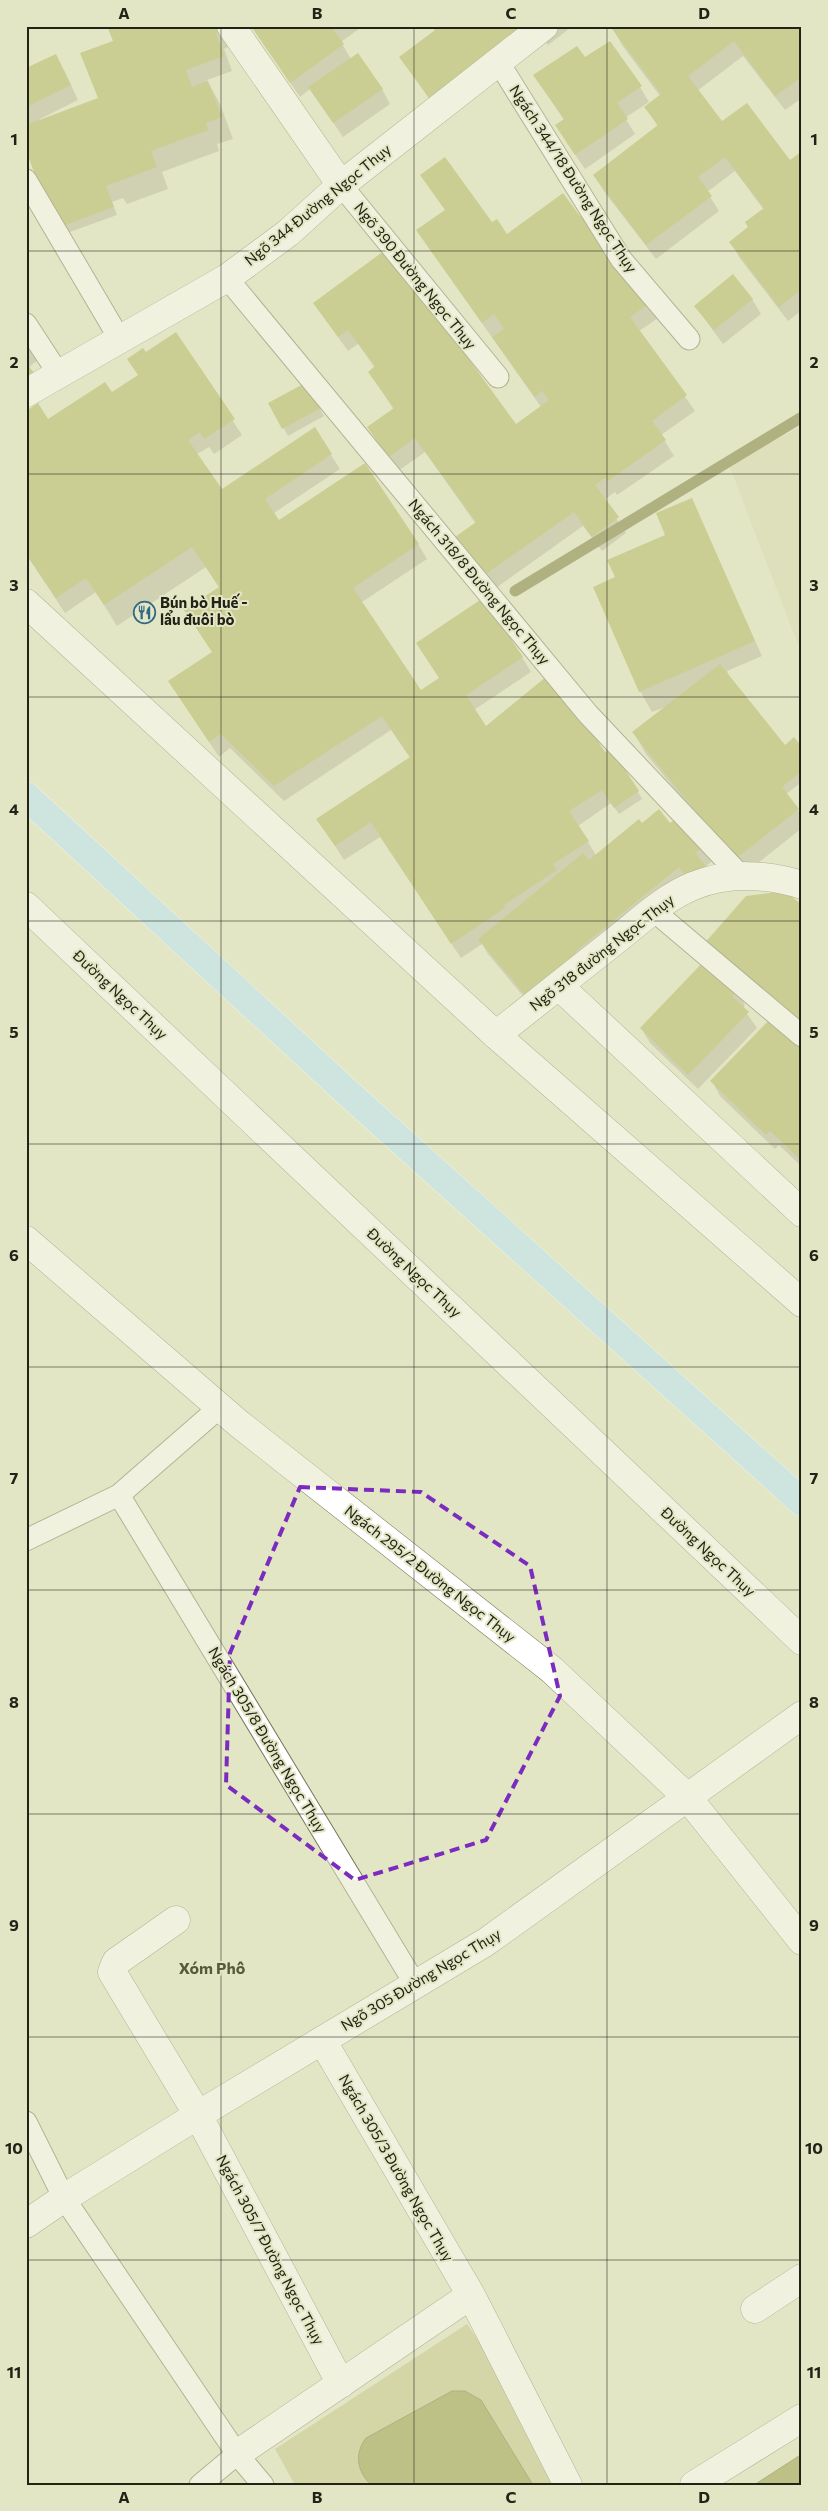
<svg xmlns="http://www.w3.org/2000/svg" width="828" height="2511" font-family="Commissioner,sans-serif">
<rect width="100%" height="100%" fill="#e3e6c4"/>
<!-- built -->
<path fill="#d6d9b0" d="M802,426V655L729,465Z"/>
<!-- green -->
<path fill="#c0c483" d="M467,2324L515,2395L559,2485H295L275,2449Z"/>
<!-- water -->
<path fill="#919538" stroke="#70732e" d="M452,2391H465L481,2400L533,2485H371C357,2471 354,2454 366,2438Z
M802,2454V2485H754Z"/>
<!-- shadow -->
<path fill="#0003" d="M223,26L230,46L224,49L232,71L207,80L220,104L233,139L217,144L219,151L162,172L168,189L127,204L123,198L112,202L117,215L67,233L57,222L26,146V70H64L78,100L40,119V121L99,99Z
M284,26H363L341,42L351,59L382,89L390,104L343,137L310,89L300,97L254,30Z
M432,26H573L548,45L542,37L439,113L400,57L435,31Z
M611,26H802V98L785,110L743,56L697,91L721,122L790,162L802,153V310L788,321L739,257L731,242L750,227L764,210L735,171L707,192L719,211L656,259L603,190L594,175L658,127L646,107L660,96L622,45Z
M585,59L640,87L649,102L625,118L635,134L585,169L565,140L564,120L535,76Z
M492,224L507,235L648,304L657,319L639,331L695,411L661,435L674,456L617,495L615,492L604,500L626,533L602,551L583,526L493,590L465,552L476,524L425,452L398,471L377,442L369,428L394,410L369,372L375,368L358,344L348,351L314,303L515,426L541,407L417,231Z
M752,299L761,314L723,344L695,306Z
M26,329L44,355L28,368L26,404Z
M176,333L242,435L214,454L209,447L197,454L221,491L314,429L340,469L274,513L279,522L418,544L427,559L362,602L421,691L522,657L531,672L474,710L485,728L605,754L638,792L642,799L619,814L611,803L578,826L596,855L642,825H670L704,847L712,861L539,1015L488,954L482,944L461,958L380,837L344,860L318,819L410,758L391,730L284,801L230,748L219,757L179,696L213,653L186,610L220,588L206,567L117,626L96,592L65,613L26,554L48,421L112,394L139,376L145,354Z
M306,384L324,416L288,436L270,403Z
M691,500L762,656L727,671L730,678L784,746L802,749V782L786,794L802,816V828L744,874L646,754L634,733L665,707L652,712L640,691L617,578L667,535Z
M737,990L745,1005L743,1008L757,1028L698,1089L650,1043L641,1028Z
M802,1047V1167L779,1145L775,1149L720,1096L712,1081Z"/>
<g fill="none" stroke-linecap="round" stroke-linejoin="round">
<!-- stream -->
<path stroke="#70732e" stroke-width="11" d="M515,591L802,417"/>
</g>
<!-- building -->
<path fill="#adb155" d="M107,26H221L223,31L216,33L224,56L186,70L192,87L208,81L222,117L206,123L208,130L151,151L157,167L106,186L114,207L62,226L54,205L47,208L26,150V125L98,98L80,53L113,41Z
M257,26H335L332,28L344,44L290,83L253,29Z
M433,26H527L430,99L399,57L435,30Z
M610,26H802V77L775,96L734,41L688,76L722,121L747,103L790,160L802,151V289L779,307L729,242L748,227L745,222L764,208L725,157L698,177L712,196L646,245L593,175L658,125L644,107L661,94Z
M610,41L642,86L617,103L628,119L575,155L555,125L564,119L533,75L577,46L585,57Z
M358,53L383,89L333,123L308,87Z
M56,54L71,85L26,107V68Z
M445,157L492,222L497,219L507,234L563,193L580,216L583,213L649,304L630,317L687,395L652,421L666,440L608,481L605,478L595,485L619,517L592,537L574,512L483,576L455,537L476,522L415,438L389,457L367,427L394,408L368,372L375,366L348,330L338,337L313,303L388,248L516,424L549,400L542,391L535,397L492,337L504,329L494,314L482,323L416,230L445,210L420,175Z
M733,274L753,299L714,330L694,306Z
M176,332L235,419L204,439L200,432L188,440L222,489L315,427L332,454L265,499L279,520L365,463L419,544L353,588L421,690L439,678L416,643L483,598L523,657L466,695L486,726L552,672L605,752L611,748L639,791L614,808L602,790L569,811L589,841L553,864L557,870L504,905L505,908L451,944L371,822L335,846L316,819L410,757L382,716L274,786L221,734L209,742L168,681L212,652L184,610L219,587L192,547L104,605L86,578L56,598L26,554V411L38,403L48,419L105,382L112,392L138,375L127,359L143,348L146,352Z
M26,363L36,375L26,382Z
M307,382L321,408L282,429L268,403Z
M692,498L755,641L639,692L593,587L615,577L607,560L665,535L656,513Z
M720,664L785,745L794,737L802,747V771L782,787L799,809L734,860L632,732Z
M659,809L670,823L679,816L705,846L695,853L707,868L690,882L679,867L576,951L581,958L530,1001L478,939L583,853L589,860L639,819L642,823Z
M785,891L802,905V1030L703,945L746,896Z
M706,959L738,989L732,996L749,1012L688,1075L640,1028Z
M772,1017L802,1045V1161L770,1131L766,1135L710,1081Z"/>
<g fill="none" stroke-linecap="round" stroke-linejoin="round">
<defs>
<path id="lane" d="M499,63L621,259L689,339
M26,180L119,338
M341,185L498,377
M227,278L588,714L741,876
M26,324L58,373
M654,911L802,1036
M119,1495L415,1984
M26,1540L119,1495L220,1407
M26,2122L64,2198L237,2454L263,2485
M200,2485L237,2454"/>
<path id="street" d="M231,26L341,185
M26,393L227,278L288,233L341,185L544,26
M26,906L802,1641
M559,986L802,1213
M496,1035C536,1003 576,972 616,940C640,921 664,898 693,886C727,872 768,874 802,885
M26,1240L238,1423L552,1670L688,1798L802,1941
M176,1920L116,1962L112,1972L198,2115L341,2384
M322,2040L471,2295L568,2485
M26,2224L64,2198L198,2115L486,1942L802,1715
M755,2309L802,2278
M237,2454L471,2295
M694,2485L802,2418"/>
<path id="secondary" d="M26,603L496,1035L802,1303"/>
<path id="primary" d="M26,796L348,1093L802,1502"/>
</defs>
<!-- lane casing -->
<use href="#lane" stroke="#767859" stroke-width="23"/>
<!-- street casing -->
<use href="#street" stroke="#767859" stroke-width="29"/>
<!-- secondary casing -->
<use href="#secondary" stroke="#767859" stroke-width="29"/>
<!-- primary casing -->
<use href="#primary" stroke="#fff" stroke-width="29"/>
<!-- lane -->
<use href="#lane" stroke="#fff" stroke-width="21"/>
<!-- street -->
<use href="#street" stroke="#fff" stroke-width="28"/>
<!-- secondary -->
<use href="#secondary" stroke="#fff" stroke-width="28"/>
<!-- primary -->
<use href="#primary" stroke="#b4e3fd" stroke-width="28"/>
</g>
<!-- marked area -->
<path d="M0 0H828V2511H0ZM300,1487L421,1492L530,1566L560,1696L486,1840L355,1880L226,1785L230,1653Z" fill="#e3e6c4" fill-opacity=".55" fill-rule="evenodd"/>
<path fill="none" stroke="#7b2cbf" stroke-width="4" stroke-dasharray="10 6" stroke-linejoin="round" d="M300,1487L421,1492L530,1566L560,1696L486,1840L355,1880L226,1785L230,1653Z"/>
<!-- grid -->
<path fill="none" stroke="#222316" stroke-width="1" stroke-opacity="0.55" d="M221,26V2485M414,26V2485M607,26V2485M26,251H802M26,474H802M26,697H802M26,921H802M26,1144H802M26,1367H802M26,1590H802M26,1814H802M26,2037H802M26,2260H802"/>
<!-- icons -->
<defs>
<symbol id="restaurant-ring" viewBox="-11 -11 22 22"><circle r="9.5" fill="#e3e6c4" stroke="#326884" stroke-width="1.5"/><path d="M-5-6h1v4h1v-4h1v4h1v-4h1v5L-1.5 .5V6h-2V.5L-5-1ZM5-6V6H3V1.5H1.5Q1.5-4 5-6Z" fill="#326884"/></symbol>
</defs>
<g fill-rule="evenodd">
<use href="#restaurant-ring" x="132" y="600" width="25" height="25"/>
</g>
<g text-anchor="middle" stroke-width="4" stroke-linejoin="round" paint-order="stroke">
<!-- street labels -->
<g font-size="15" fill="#222316" stroke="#e3e6c4">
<text transform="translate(573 179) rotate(57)" y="5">Ngách 344/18 Đường Ngọc Thụy</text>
<text transform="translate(318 205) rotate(-39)" y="5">Ngõ 344 Đường Ngọc Thụy</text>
<text transform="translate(415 276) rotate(51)" y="5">Ngõ 390 Đường Ngọc Thụy</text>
<text transform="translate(479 582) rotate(50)" y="5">Ngách 318/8 Đường Ngọc Thụy</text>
<text transform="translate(602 953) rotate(-38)" y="5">Ngõ 318 đường Ngọc Thụy</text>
<text transform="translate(120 995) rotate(43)" y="5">Đường Ngọc Thụy</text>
<text transform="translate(414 1273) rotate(43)" y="5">Đường Ngọc Thụy</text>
<text transform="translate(708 1552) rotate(43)" y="5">Đường Ngọc Thụy</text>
<text transform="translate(430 1574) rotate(38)" y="5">Ngách 295/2 Đường Ngọc Thụy</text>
<text transform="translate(267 1740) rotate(59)" y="5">Ngách 305/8 Đường Ngọc Thụy</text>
<text transform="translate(421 1980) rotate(-31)" y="5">Ngõ 305 Đường Ngọc Thụy</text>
<text transform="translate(396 2168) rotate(60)" y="5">Ngách 305/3 Đường Ngọc Thụy</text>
<text transform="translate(270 2250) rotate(62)" y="5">Ngách 305/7 Đường Ngọc Thụy</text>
</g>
<!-- poi labels -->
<g font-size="15" font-weight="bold" fill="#222316" stroke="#e3e6c4" text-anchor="start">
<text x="160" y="608">Bún bò Huế -<tspan x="160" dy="17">lẩu đuôi bò</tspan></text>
</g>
<!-- neighbourhood labels -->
<g font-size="16" font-weight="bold" fill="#585a3c" stroke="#e3e6c4">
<text x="212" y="1974">Xóm Phô</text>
</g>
</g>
<!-- border -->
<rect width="828" height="2511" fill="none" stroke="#e3e6c4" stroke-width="55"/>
<rect x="28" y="28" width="772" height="2456" fill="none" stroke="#222316" stroke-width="2"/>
<g font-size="16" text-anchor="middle" font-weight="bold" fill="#222316">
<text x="124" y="19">A</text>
<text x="317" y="19">B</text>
<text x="511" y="19">C</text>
<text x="704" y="19">D</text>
<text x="14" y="145">1</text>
<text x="814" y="145">1</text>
<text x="14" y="368">2</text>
<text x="814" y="368">2</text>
<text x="14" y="591">3</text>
<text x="814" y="591">3</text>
<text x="14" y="815">4</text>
<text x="814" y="815">4</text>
<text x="14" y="1038">5</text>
<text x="814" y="1038">5</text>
<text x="14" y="1261">6</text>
<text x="814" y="1261">6</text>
<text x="14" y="1484">7</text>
<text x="814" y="1484">7</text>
<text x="14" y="1708">8</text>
<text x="814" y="1708">8</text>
<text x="14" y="1931">9</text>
<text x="814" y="1931">9</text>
<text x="14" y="2154">10</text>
<text x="814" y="2154">10</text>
<text x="14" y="2378">11</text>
<text x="814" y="2378">11</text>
<text x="124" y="2503">A</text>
<text x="317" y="2503">B</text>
<text x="511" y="2503">C</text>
<text x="704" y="2503">D</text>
</g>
</svg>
